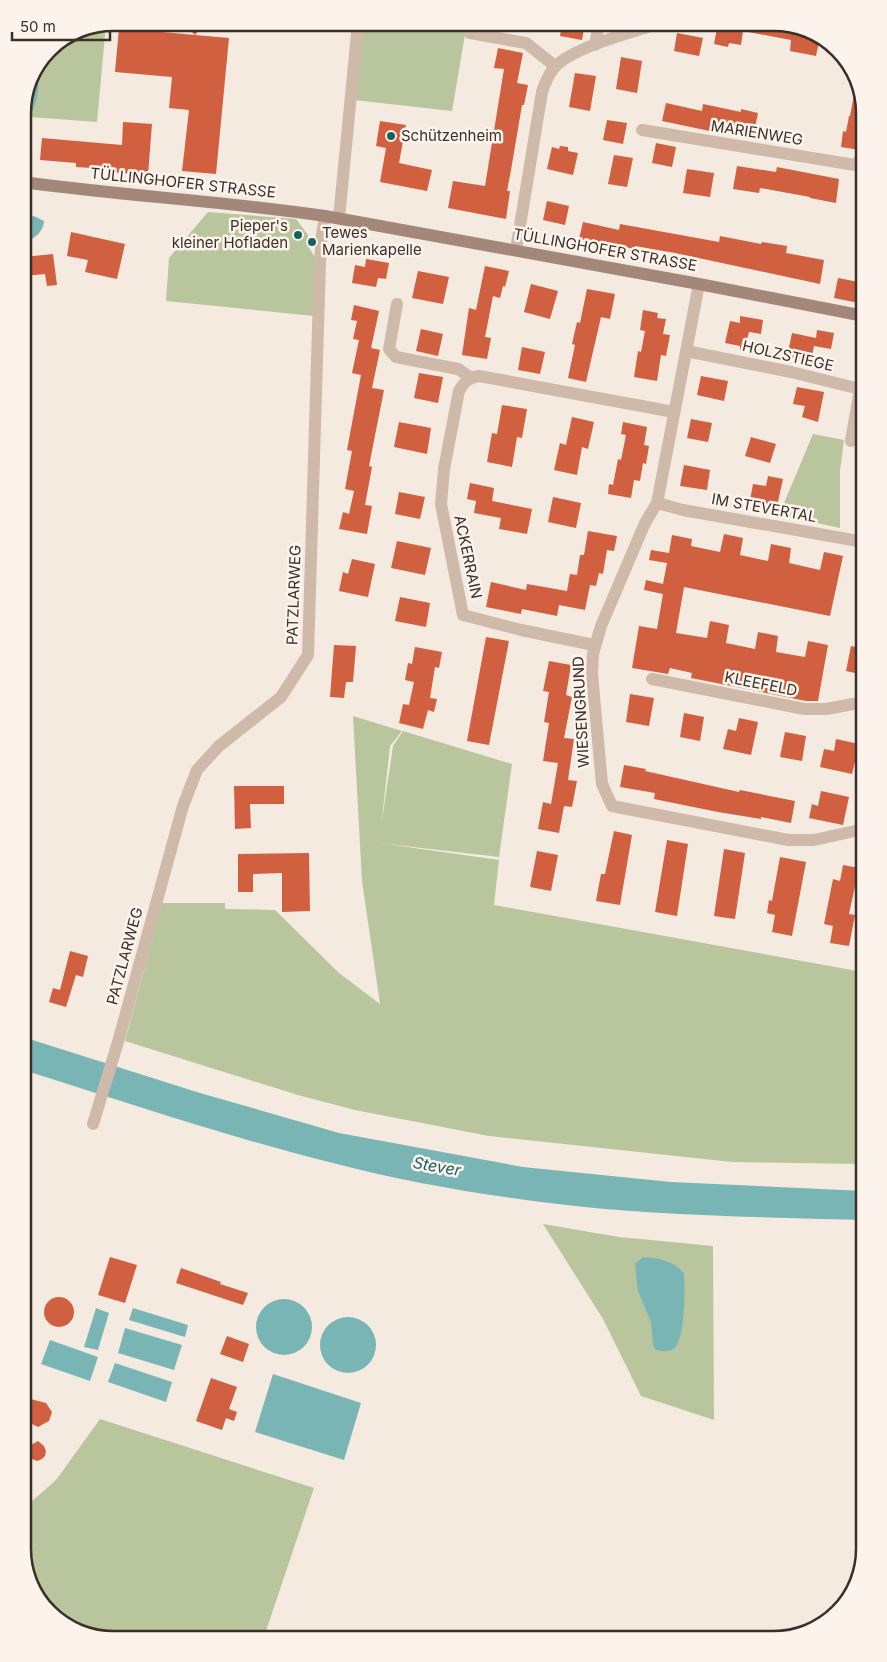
<svg xmlns="http://www.w3.org/2000/svg" width="887" height="1662" font-family="Inter,sans-serif">
<rect width="100%" height="100%" fill="#f5eadf"/>
<!-- green -->
<path fill="#b9c69d" d="M113,23H174V28Z
M361,23H467L452,111L354,100Z
M106,24L97,122L30,117L23,130V108L49,49L79,29Z
M208,212L296,219L308,235V246L316,259L314,316L166,301L169,258Z
M813,434L844,440L840,471V528L779,515Z
M353,716L402,731L390,746L381,827L393,746L403,731L512,764L499,857L379,843L499,860L494,905L863,972L864,974V1164L732,1162L489,1136L355,1110L298,1095L125,1041L162,903H225V909L275,910L339,973L380,1004L362,881Z
M543,1224L619,1237L713,1246L714,1420L641,1396L603,1319Z
M100,1419L314,1488L266,1631L236,1639H108L63,1624L30,1583L23,1548V1509L56,1480Z"/>
<!-- water -->
<path fill="#7ab5b6" d="M34,216L44,221C44,230 35,239 27,241L23,234V222L27,218Z
M23,1037L200,1093L339,1133L523,1167L671,1182L864,1191V1220C757,1217 648,1216 541,1202C471,1193 401,1181 333,1163C228,1137 125,1102 23,1070Z
M643,1257C660,1258 673,1261 684,1273C685,1287 686,1344 672,1350C667,1352 661,1351 656,1350L653,1345L651,1322L638,1291L635,1264Z
M256 1327a28 28 0 1 1 56 0a28 28 0 1 1-56 0Z
M96,1308L109,1313L98,1350L84,1347Z
M133,1308L188,1325L185,1337L129,1320Z
M320 1345a28 28 0 1 1 56 0a28 28 0 1 1-56 0Z
M125,1328L182,1345L174,1370L118,1353Z
M50,1340L98,1357L90,1381L41,1364Z
M115,1363L172,1382L166,1402L108,1382Z
M273,1374L361,1403L344,1460L255,1432Z"/>
<g fill="none" stroke-linecap="round" stroke-linejoin="round">
<!-- stream -->
<path stroke="#7ab5b6" stroke-width="4" d="M23,123C33,109 38,95 36,78"/>
</g>
<!-- building -->
<path fill="#d16041" d="M182,23H205L195,35L229,38L216,174L182,171L189,110L169,108L172,77L115,72L119,28L195,35Z
M562,23H585L582,40L560,36Z
M718,23H780L820,37L816,56L790,51L791,40L743,31L741,45L729,43L728,47L714,44Z
M677,33L703,38L699,56L674,51Z
M498,48L523,53L517,83L528,85L524,105H522L511,170L507,191H510L506,219L448,208L453,181L485,186L504,69L494,68Z
M621,57L642,61L637,93L616,89Z
M575,73L596,76L590,111L569,107Z
M857,79L864,114V134H863L860,150L841,147L843,131L846,132L849,116H850Z
M666,103L702,111L703,104L741,112V109L758,113L754,133L726,127L724,134L662,121Z
M607,120L627,123L623,144L603,140Z
M380,121L406,125L399,163L432,170L427,191L380,182L386,148L376,146Z
M123,122L152,124L148,175L107,172V169L76,167V163L40,160L42,138L122,145Z
M656,143L676,147L672,167L652,163Z
M560,146L568,147V151L578,153L573,175L547,169L552,147L559,149Z
M614,155L633,158L627,187L608,184Z
M737,166L776,172L777,167L839,179L836,203L810,198V197L760,188L759,193L733,189Z
M687,169L714,173L710,197L683,193Z
M547,201L569,206L565,225L543,220Z
M583,222L619,230L620,224L719,242L720,236L761,244L762,242L787,246L786,253L824,260L820,284L675,253L635,246V249L579,239Z
M71,232L125,244L117,279L85,272L88,260L67,256Z
M53,254L57,285L47,286L45,274L25,276L23,257Z
M366,259L389,263L386,279L378,278L376,287L352,283L355,265L365,267Z
M485,266L509,271L505,287L503,286L500,298L493,296L485,337L491,338L487,359L462,355L469,308L476,310Z
M418,271L449,277L443,304L412,298Z
M838,278L864,283V304L834,298Z
M531,284L558,291L550,319L524,312Z
M587,289L615,294L610,319L601,317L586,382L568,378L575,345L572,344L577,322L580,323Z
M354,305L379,311L371,348L380,350L372,388L384,390L369,466L372,467L365,505L372,506L367,534L339,529L343,512L349,514L354,491L345,489L352,451L347,450L361,375L352,373L359,340L353,339L357,321L351,320Z
M643,310L658,313L657,318L666,319L663,334L670,335L666,356L661,355L657,381L634,377L638,351L641,352L645,331L640,330Z
M740,316L763,320L761,334L749,332L744,350H740V346L725,343L730,321L740,323Z
M421,329L443,334L438,356L416,351Z
M817,330L834,333L831,349L814,346L811,361L787,357L792,333L816,338Z
M522,347L545,352L540,374L518,370Z
M419,373L443,377L438,403L414,398Z
M701,376L728,381L724,401L697,395Z
M797,387L824,392L818,422L802,417L805,406L793,404Z
M502,405L527,409L522,438L517,437L512,467L487,462L492,433L497,434Z
M572,417L594,422L588,449L582,447L577,475L554,470L560,443L566,445Z
M691,419L712,423L708,442L687,438Z
M399,422L431,428L427,454L394,447Z
M623,422L647,427L644,445L649,446L646,464L643,463L640,481L634,480L631,498L608,494L609,484L613,485L618,459L621,460L626,435L621,434Z
M751,437L776,444L770,463L745,456Z
M684,465L710,470L707,490L680,486Z
M768,476L783,479L777,506L750,500L753,484L766,486Z
M470,483L494,488L492,501L532,509L527,534L499,529L501,518L474,513L476,501L467,499Z
M399,492L425,497L420,519L395,514Z
M553,497L581,503L576,528L548,522Z
M588,531L617,536L614,551L607,550L603,574L599,573L596,586L590,585L585,610L559,605L557,616L522,609L521,614L486,607L491,582L526,590L527,584L567,591L570,574L577,575L580,555H584Z
M724,534L743,538L740,555L768,561L771,544L791,548L789,563L820,570L824,552L843,556L830,616L684,587L676,633L707,638L710,621L729,625L726,643L755,649L758,632L778,636L776,652L805,657L808,641L828,645L818,701H806L691,678L692,673L670,668L668,674L632,668L639,626L657,629L663,594L644,590L646,580L663,584L667,563L649,560L651,550L669,553L672,535L692,539L691,546L720,552Z
M397,541L431,548L425,575L391,568Z
M352,559L375,564L368,597L339,591L343,572L348,574Z
M400,597L430,603L426,627L395,621Z
M486,637L509,641L489,745L467,741Z
M334,645L356,646L353,682H346L344,698L330,697Z
M851,646L864,649V675L846,671Z
M415,647L442,652L439,668L435,667L430,698L437,699L434,712L428,710L423,729L399,723L403,704L409,705L414,682L405,680L408,663L412,664Z
M549,661L571,665L566,695L572,697L564,738L574,739L568,780L577,781L572,807L564,806L559,833L538,829L543,802L551,804L558,763L543,761L549,723L544,722L549,692L543,691Z
M630,694L654,698L649,726L626,722Z
M684,713L704,717L700,741L680,737Z
M739,718L758,722L751,755L723,749L728,729L736,731Z
M785,732L806,736L802,761L780,757Z
M836,739L859,744L852,774L820,767L824,749L834,751Z
M624,765L646,769L645,771L739,792L740,790L795,801L791,823L761,817V819L718,812L654,799L655,793L620,787Z
M234,786H284V804H250L251,828L235,829Z
M821,791L849,797L843,825L809,818L812,804L818,806Z
M614,831L632,835L620,905L596,901L601,874H605Z
M667,840L688,844L677,916L655,912Z
M724,849L745,853L735,919L714,916Z
M537,851L558,855L551,891L530,887Z
M309,853L310,911L282,912V873L253,874V892H238V854Z
M780,857L806,862L792,936L772,932L775,915L767,913L769,900L772,901Z
M843,865L859,868L849,914L855,915L849,946L830,943L833,926L824,924L833,879L840,881Z
M70,951L88,956L83,977L76,975L66,1007L49,1002L53,988L60,990Z
M110,1257L137,1265L125,1303L98,1295Z
M181,1268L221,1282L220,1284L248,1293L243,1305L176,1283Z
M44 1312a15 15 0 1 1 30 0a15 15 0 1 1-30 0Z
M227,1336L249,1344L243,1362L220,1354Z
M211,1378L237,1387L229,1409L237,1412L234,1421L226,1418L222,1430L196,1421Z
M23,1397L46,1403L52,1412L49,1421L38,1427L30,1423L23,1410Z
M38,1441L44,1446L46,1451L45,1456L42,1459L37,1461L32,1459L29,1455L28,1450L31,1445Z"/>
<g fill="none" stroke-linecap="round" stroke-linejoin="round">
<!-- street -->
<path stroke="#cfb9a9" stroke-width="12" d="M470,33L526,43L555,66
M595,45L599,23
M642,130L855,165L864,157
M339,218L358,23
M516,250L542,92C545,83 548,75 554,68C570,48 635,31 661,23
M699,284L657,503L645,523L601,626L593,654L592,674L602,784L612,806L788,840H814L864,829
M397,304L389,349L396,357L458,369L470,377
M686,351L791,372L860,389L851,441
M657,503L683,510L864,542
M594,645L521,630L463,615L441,504L444,469L459,391C464,382 468,378 479,376L674,412
M652,679L804,709H826L864,702
M93,1124L118,1042L183,806L197,770L219,746L281,697L308,655L320,262L322,234L325,216"/>
<!-- secondary -->
<path stroke="#a3887a" stroke-width="12" d="M23,182C123,196 225,201 325,216L699,284L864,316"/>
</g>
<!-- markers -->
<g fill="#1a5f62" stroke="#fcf4ec" stroke-width="2">
<circle cx="391" cy="136" r="5"/>
<circle cx="298" cy="235" r="5"/>
<circle cx="312" cy="242" r="5"/>
</g>
<g text-anchor="middle" stroke-width="5" stroke-linejoin="round" paint-order="stroke">
<!-- street labels -->
<g font-size="15" fill="#3c2f29" stroke="#fcf4ec">
<text transform="translate(757 133) rotate(9)" y="5">MARIENWEG</text>
<text transform="translate(183 183) rotate(6)" y="5">TÜLLINGHOFER STRASSE</text>
<text transform="translate(605 250) rotate(10)" y="5">TÜLLINGHOFER STRASSE</text>
<text transform="translate(788 356) rotate(13)" y="5">HOLZSTIEGE</text>
<text transform="translate(764 508) rotate(10)" y="5">IM STEVERTAL</text>
<text transform="translate(468 557) rotate(78)" y="5">ACKERRAIN</text>
<text transform="translate(294 595) rotate(-88)" y="5">PATZLARWEG</text>
<text transform="translate(761 684) rotate(11)" y="5">KLEEFELD</text>
<text transform="translate(581 712) rotate(-93)" y="5">WIESENGRUND</text>
<text transform="translate(125 956) rotate(-75)" y="5">PATZLARWEG</text>
</g>
<!-- poi labels -->
<g font-size="15" fill="#3c2f29" stroke="#fcf4ec" text-anchor="start">
<text x="401" y="141">Schützenheim</text>
<text x="288" y="231" text-anchor="end">Pieper's<tspan x="288" dy="17">kleiner Hofladen</tspan></text>
<text x="322" y="238">Tewes<tspan x="322" dy="17">Marienkapelle</tspan></text>
</g>
<!-- water labels -->
<g font-size="16" font-style="italic" fill="#1a5f62" stroke="#fcf4ec">
<text transform="translate(437 1166) rotate(10)" y="6">Stever</text>
</g>
</g>
<!-- crop -->
<path d="M0 0H887V1662H0ZM113 31H774A82 82 0 0 1 856 113V1549A82 82 0 0 1 774 1631H113A82 82 0 0 1 31 1549V113A82 82 0 0 1 113 31Z" fill="#fcf4ec" fill-rule="evenodd"/>
<path fill="none" stroke="#3c2f29" stroke-width="2.5" d="M113 31H774A82 82 0 0 1 856 113V1549A82 82 0 0 1 774 1631H113A82 82 0 0 1 31 1549V113A82 82 0 0 1 113 31Z"/>
<!-- scale -->
<path d="M12 32v8h98v-8" fill="none" stroke="#3c2f29" stroke-width="2.5"/>
<text x="20" y="32" font-size="15" fill="#3c2f29" stroke="#fcf4ec" stroke-width="4" paint-order="stroke">50 m</text>
</svg>
